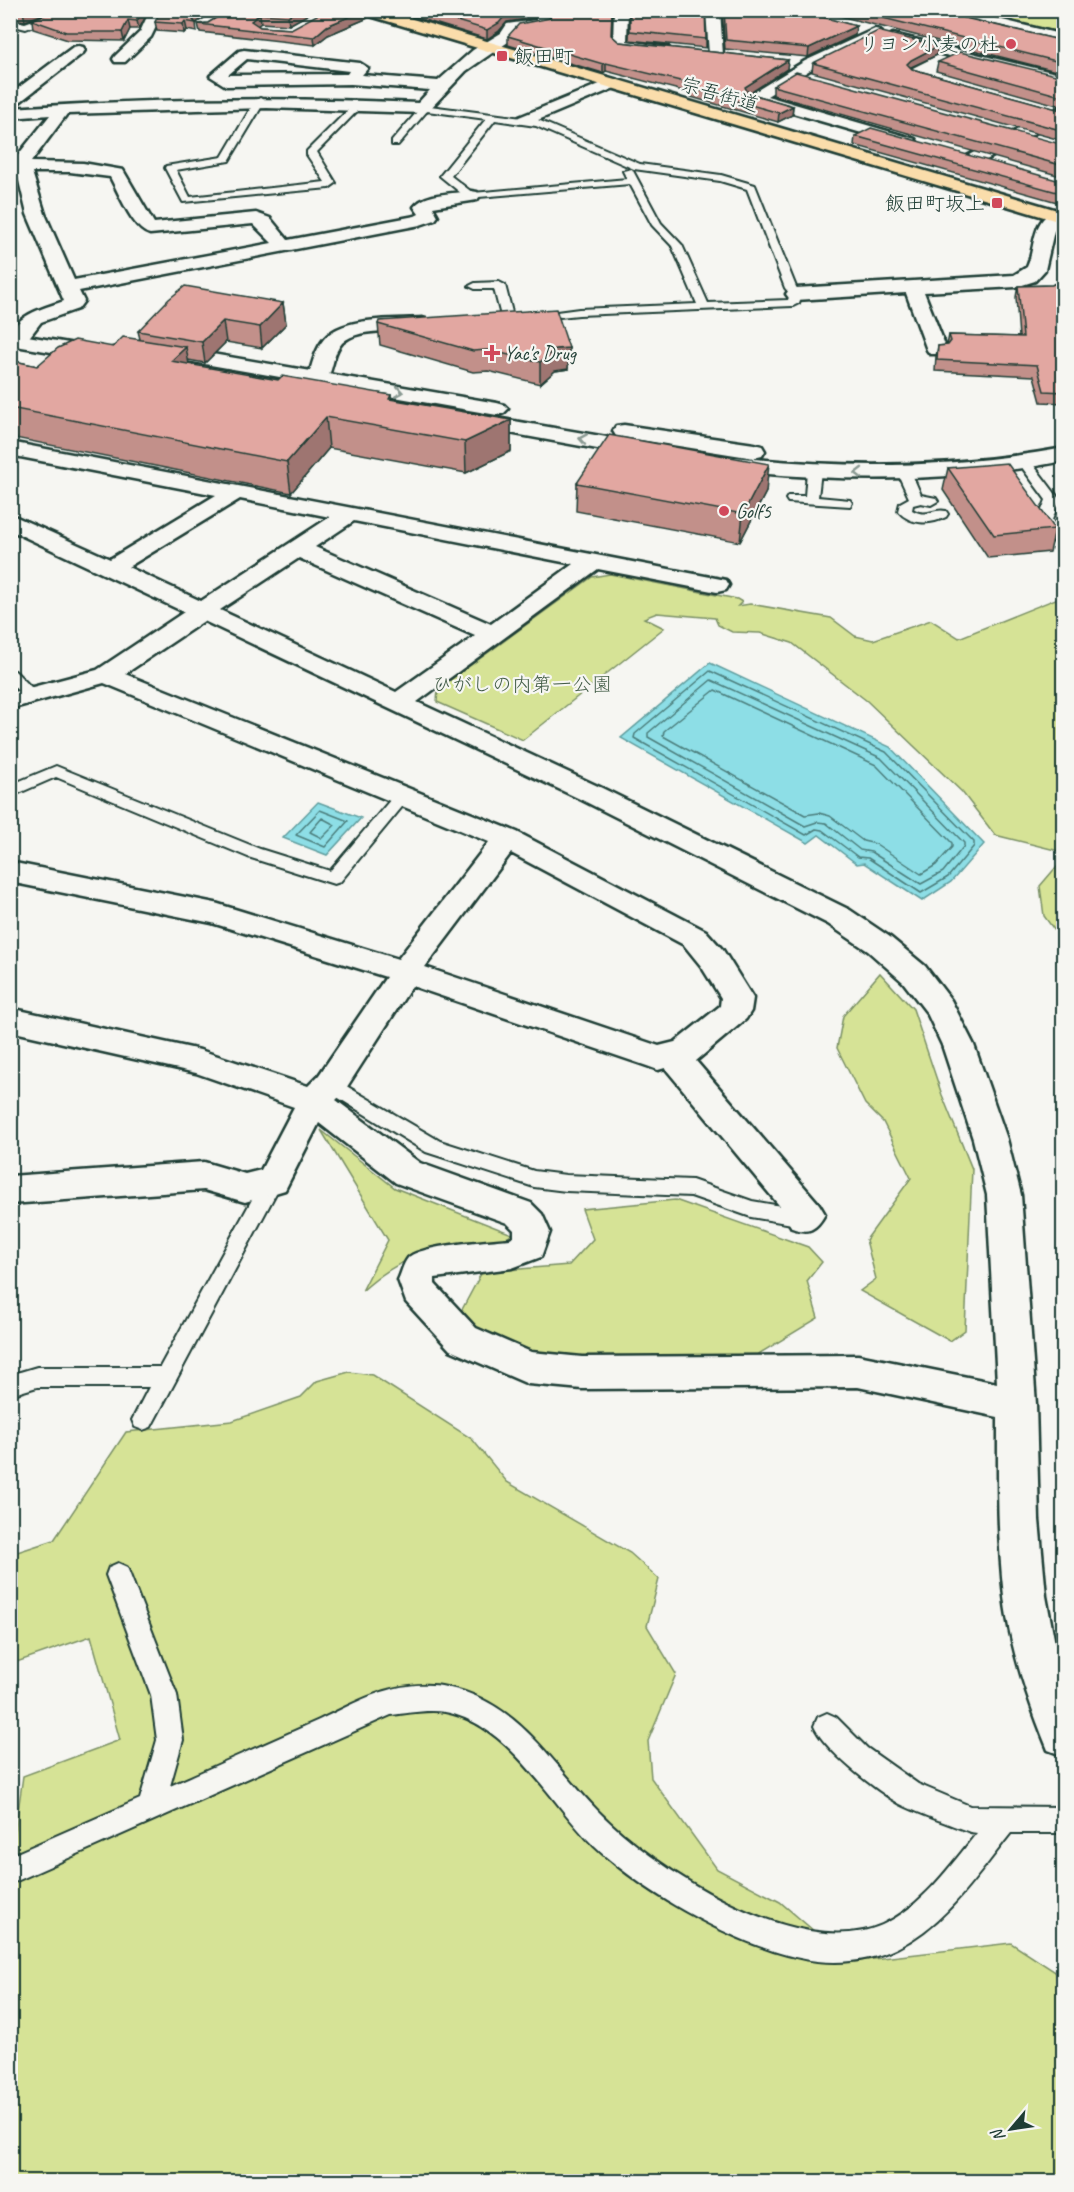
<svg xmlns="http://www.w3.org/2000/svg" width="1074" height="2192" font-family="Caveat,'Klee One',sans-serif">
<rect width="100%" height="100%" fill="#f6f6f2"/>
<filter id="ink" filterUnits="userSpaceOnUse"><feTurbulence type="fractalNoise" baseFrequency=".0167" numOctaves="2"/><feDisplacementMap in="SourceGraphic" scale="12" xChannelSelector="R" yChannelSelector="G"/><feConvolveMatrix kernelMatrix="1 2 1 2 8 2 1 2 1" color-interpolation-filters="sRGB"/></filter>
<g filter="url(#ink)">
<!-- green -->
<path fill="#d6e396" stroke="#7a9065" stroke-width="1.5" d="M970,11H1063V33Z
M610,574L737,599L742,602L738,606L750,604L831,618L855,636L873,640L931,620L959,638L1063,596V852L995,835L962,792L867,701L792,643L760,633L732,632L718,625L715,618L657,613L644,618L664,628L523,740L437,702L438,689L592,577Z
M1063,859V942L1044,916L1040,886Z
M880,973L913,1009L942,1095L972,1169L965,1330L950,1341L860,1291L876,1279L866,1240L911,1178L883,1122L865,1104L837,1048L843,1016Z
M321,1130L395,1188L512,1234C494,1252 447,1247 422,1255C398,1262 380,1275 362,1291L388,1240Z
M675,1200L808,1247L822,1262L807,1281L818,1318L747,1361L581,1359L527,1355L457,1319L482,1272L569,1265L593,1239L582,1209Z
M349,1372L372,1375L472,1439L507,1482L630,1553L659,1579L647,1626L676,1674L648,1741L651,1778L717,1869L780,1902L828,1943L857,1961L1011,1943L1057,1973L1063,1983V2181L11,2182L10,1868L23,1776L120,1740L91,1636L11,1664V1554L54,1540L126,1432L232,1421L301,1397L317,1381Z"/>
<!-- water -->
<path fill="#8ddee6" stroke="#619e9f" stroke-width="1.5" d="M710,663L890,747L984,844L951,882L922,901L864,863L857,864L819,835L808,843L621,738Z
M318,802L361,818L327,855L283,838Z"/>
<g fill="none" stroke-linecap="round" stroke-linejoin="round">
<!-- shore -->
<path stroke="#4b7d7b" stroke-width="1.5" d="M710,671L886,752L974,842V846L948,877L921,893L868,858L858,857L822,830L816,829L806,835L634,738L635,734Z
M711,680L881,758L964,843V846L943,872L921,884L871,852L860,850L826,823L817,822L805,826L648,737V733Z
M715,690L876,765L952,843V847L936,865L921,874L876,844L863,841L830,816L819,813L805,815L663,736L664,731Z
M320,810L348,821L325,847L296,835Z
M322,818L335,825L322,838L310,832Z"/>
<defs>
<path id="service" d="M62,10H75L26,29L10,25V20L25,23Z
M260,98L265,101L229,161L176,170L190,197L325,182L307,155V151L356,102H362V106L317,152L336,183L329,188L183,202L165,168L166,166L222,157L255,101Z
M422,105L538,120L640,164L721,175L755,185L796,287L802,294L799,303L793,306L579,315L530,320V316L534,315L579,309L697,304L672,246L652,225L630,184L467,198L440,176L486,119L427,111L398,145H392V141L417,112L419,106ZM495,120L536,126L634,169L720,181L747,189L785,288L790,294L788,300L708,303L682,245L661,223L632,169L623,171L627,179L473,193L451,176Z
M499,282L505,285L514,320L512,322L508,323L502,320L494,289H475L469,286L475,283Z
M1024,458L1029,459L1060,500L1052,520L1064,535V549L1059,548L1038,520L1046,500L1018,462Z
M814,467L821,471L818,497L850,500L852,503L850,506L788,502L786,499L788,496H805L807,471Z
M904,468L911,472L921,495L936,498L938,501L931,505L921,503L913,505L912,510C928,519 932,508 946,511L948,514L946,517C930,525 910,525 898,511L900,503L909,498L897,472Z
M10,670L15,671L39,695L36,698H26L10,683Z
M56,766L260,849L330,871L397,792H409L411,796L340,882L334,884L248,857L56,777L10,797V785Z
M331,1077L440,1141L534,1171L566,1175L692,1180L752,1201L804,1210L811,1212L814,1218L811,1224L804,1226L751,1217L691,1196L566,1191L534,1187L426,1152L324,1089L321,1084L324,1079Z
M273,1172L280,1174L283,1180L151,1427L143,1430L135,1427L132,1420L149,1387H37L10,1395V1375L37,1367H160L266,1174Z
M118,1563L127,1567L177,1695L183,1740L170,1786C220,1764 269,1742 319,1720C341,1710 365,1696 389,1690C405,1685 430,1683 446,1687C518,1701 550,1762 598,1811C654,1869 798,1962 882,1925C921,1908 951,1865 977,1833L970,1832C947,1823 922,1815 900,1804C877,1791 824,1750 814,1726L818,1717L827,1713L836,1717L867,1748L918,1784L970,1806L1064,1807V1833H1011C978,1874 946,1924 897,1948C873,1960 844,1964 817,1961C746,1952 646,1895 594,1846C550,1803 510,1724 445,1712C428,1709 408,1713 391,1715L10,1884V1856L140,1799L157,1740L151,1695L106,1575L109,1567Z"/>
<path id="minor" d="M150,10H164L151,37L125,62H115L113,59L115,56L140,32Z
M536,10H550L548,25L518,31L511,40L466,71L428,111L422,113L267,108L67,114L31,162L83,163L123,170L154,223L256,213L270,218L288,240L415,216L419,214L414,207C425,192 454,194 471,191L477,192L480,196L477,200L471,201L433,207L438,216L435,220L420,225L79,291L84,301L78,309L41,322L24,344H10C10,315 42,309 64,301L27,214L14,160L50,115L10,118V108C146,99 282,96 418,103L430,90L351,84L226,86L210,76L239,51L244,50L360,63L368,68L362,75L438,81L473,50L501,33L507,24L536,20ZM247,59L349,71L347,74L228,75ZM32,172H70L110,177C119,193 133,230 150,234L253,224L272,243L74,280L45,214Z
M614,10H628L627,41L668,47L670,50L668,53L663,54L615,47L613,44Z
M706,10H720L723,55L721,58L716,59L709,55Z
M875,29L880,30L882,33L880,36L815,67L767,96L915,139L917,142L915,145H903L748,100L746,97L805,61Z
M893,34L1064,75V84L888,41L886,38Z
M78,46L83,47L85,50L83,53L16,105L10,107V94L73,47Z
M612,79L620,84L617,87L531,123H519L517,120L519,117Z
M1059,108L1064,109V117L979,164L973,165L965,160L967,156Z
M1057,211L1063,212L1064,219L1054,231L1045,270L1035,281L1016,287L924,292L947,350L944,354H930L927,350L906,293L796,300L789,298L786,294L789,290L796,288L1014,275L1027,267C1036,248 1031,217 1057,211Z
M422,318L429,320L432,324L429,328C406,334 353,324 339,347C332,358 333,372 325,382L318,384L311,382L308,378C312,365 315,350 324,339C343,316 394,320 422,318Z
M10,442L726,580L729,585L726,590L717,592L598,569L417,702L602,788L850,910L890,937L925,966L951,1000L974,1045L1007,1139L1021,1195L1036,1404L1039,1520L1046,1596L1055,1644L1064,1668V1756L1048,1750C1028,1701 1010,1648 1004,1596C997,1536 998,1476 998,1417L858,1387L582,1389L528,1384L450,1350L406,1302L398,1280C401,1274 403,1264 408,1258C420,1245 490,1241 510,1239L514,1237V1230L507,1223L396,1183L319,1123L285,1190L245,1202L204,1190L10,1204V1176L204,1162L245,1174L261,1170L294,1107L196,1073L10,1031V1008L200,1050L308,1086L319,1075L386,977L212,923L10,882V862L215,903L398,959L489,842L104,683L10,709V693L97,670L184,612L10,530V514L110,559L216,495L10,455ZM240,499L330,517L201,601L128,567ZM354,521L573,564L491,624L315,547ZM299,558L475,636L396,692L220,610ZM204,621L582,800L828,924L868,951L903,982L927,1013L942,1045L973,1139L987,1195L997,1383L858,1355L582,1357L531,1352L476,1328L435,1284V1278L512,1268L541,1257L550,1232L542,1214L531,1203L420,1163L336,1100L343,1093L412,986L647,1066L658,1070L665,1068L788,1216L786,1218L792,1228C809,1234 816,1230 825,1214L819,1204L696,1061L746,1019L751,1011L753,998L723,950L706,931L517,832L125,674ZM511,853L684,945L701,966L721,998L720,1006L675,1042L659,1046L425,967Z"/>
<path id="tertiary" d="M935,10H961L1064,35V44L937,13Z
M10,333L104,349L111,351L114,355L111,359L104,361L10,345Z
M166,346L497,403L504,405L508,409L504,413L497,415L159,356L156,352L159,348Z
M468,413L647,444L655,446L658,451L655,456L647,458L460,424L457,419L460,414Z
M624,425L754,444L762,446L765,451L762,456L754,458L616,436L613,431L616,426Z
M1064,448V461C950,483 839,482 725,470L717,468L714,463L717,458L725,456C839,469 950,469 1064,448Z"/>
<path id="trunk" d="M358,10H382L1064,212V223L360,13Z"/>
</defs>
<!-- service casing -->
<use href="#service" stroke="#1f3d34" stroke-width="4"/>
<!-- minor casing -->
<use href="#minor" stroke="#1f3d34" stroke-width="5"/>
<!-- tertiary casing -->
<use href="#tertiary" stroke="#1f3d34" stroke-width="5"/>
<!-- trunk casing -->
<use href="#trunk" stroke="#1f3d34" stroke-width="5"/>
<!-- service -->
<use href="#service" fill="#f6f6f2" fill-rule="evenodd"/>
<!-- minor -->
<use href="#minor" fill="#f6f6f2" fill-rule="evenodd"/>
<!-- tertiary -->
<use href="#tertiary" fill="#f6f6f2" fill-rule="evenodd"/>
<!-- trunk -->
<use href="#trunk" fill="#faddab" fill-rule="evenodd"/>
</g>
<!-- wall -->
<path fill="#c2908a" stroke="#1f3d34" stroke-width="1.5" d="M10,10H54L25,21L10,18Z
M56,10H149L139,29H130L124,41L68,40L33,29L32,20Z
M161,10H217L196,23L197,32L187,30L184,33L157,31L155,22Z
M229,10H316L289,25L261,23L258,25L260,27L291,29L368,18L328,35L315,45L200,32L198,24L208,23Z
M391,10H534V18L507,22L499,31L487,39Z
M630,10L706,39V48L629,40Z
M722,10H796L856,26L855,35L808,57L725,49Z
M816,10H945V13L1064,41V73Z
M550,18L611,35L619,42L788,60L787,69L749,93L793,106L792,115L778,122L691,97V93L606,71L603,73L508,45V36Z
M937,55L911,68L912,69L1064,111V141L812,72L813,63Z
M938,62L1064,77V107L936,71Z
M773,86L1064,145V177L773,95Z
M855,136L1064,182V204L854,145Z
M1064,278V403L1041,402L1034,376L935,371L936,356L938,346L947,345L949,335L1019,337L1016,297L1018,286L1052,285Z
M283,303L286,324L262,348L226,342L205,363L188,360L189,365L278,380L391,395V399L511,420V451L466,473L329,448L291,493L10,437V360L37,366L140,339L138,331Z
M378,324L569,348L568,369L555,371L540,384L488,371L473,372L380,345Z
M948,468L1055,529L1050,552L988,558L943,490Z
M577,483L766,492L740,542L576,511Z"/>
<!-- shaded-wall -->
<path fill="#9e7571" stroke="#1f3d34" stroke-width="1.5" d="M28,10H54L25,21L23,12Z
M143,10H149L139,29L137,21Z
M201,10H217L196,23L193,20L195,14Z
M298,10H316L289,25L288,16Z
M365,10H368V18L328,35L315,45L314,37L327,26Z
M526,10H534V18L507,22L499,31L487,39V30L507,13Z
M260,14L261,23L252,30L251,21Z
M128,20L130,29L124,41L122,32Z
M185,21L187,30L184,33L183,24Z
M856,26L855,35L808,57L809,48Z
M938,46L937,55L909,68L907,64L911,60Z
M788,60L787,69L744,97L745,87Z
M606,63V71L603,73V64Z
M793,106L792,115L778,122L779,113Z
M283,303L286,324L262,348L260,327Z
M223,321L226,342L205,363L202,342Z
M186,347L191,377L171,361Z
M569,348L568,369L555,371L540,384V362L555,349Z
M326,417L329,448L291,493L287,462Z
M511,420V451L466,473L465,442Z
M769,464L766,492L740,542L743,514Z"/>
<!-- building -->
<path fill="#e2a7a1" stroke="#1f3d34" stroke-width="1.5" d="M56,10H143L137,21L128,20L122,32H66L32,20Z
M161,10H201L195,14L193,20L196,23L185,21L183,24L155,22Z
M229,10H298L288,16L260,14L251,21L260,27L291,29L326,10H365L327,26L314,37L198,24L208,23Z
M420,10H526L507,13L499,23L487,30Z
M551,10H612L611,35L619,42L788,60L745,87L748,93L793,106L779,113L692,88L697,85L606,63L603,64L508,36L519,24L550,18Z
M630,10H705L706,39L630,31Z
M724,10H796L856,26L809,48L726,40Z
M851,10H941L939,12L1064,41V63Z
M878,31L938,46L911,60L907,64L912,69L1064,111V131L813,63Z
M960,52L1064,77V97L938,62Z
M796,72L1064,145V166L773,86Z
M871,128L1064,182V194L855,136Z
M1064,278V392L1044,391L1037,365L937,360L938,346L948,345L951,341L949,335L1023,337L1018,286L1052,285Z
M185,286L283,303L260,327L223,321L202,342L138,331L169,299Z
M556,309L569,348L555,349L540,362L487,350L473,351L378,324L379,321Z
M123,337L186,347L171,361L278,380L282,376L391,395L389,399L511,420L465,442L326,417L287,462L10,408V360L37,366L58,348L75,340L113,347Z
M609,435L769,464L743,514L577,483Z
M1007,463L1055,529L994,535L948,468Z"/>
<!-- one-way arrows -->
<defs><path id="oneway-chevron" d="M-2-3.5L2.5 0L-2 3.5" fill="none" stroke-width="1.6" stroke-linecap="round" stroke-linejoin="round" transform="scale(1.5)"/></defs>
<g stroke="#8a9a93">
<use href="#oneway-chevron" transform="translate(399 392) rotate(10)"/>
<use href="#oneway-chevron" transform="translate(583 439) rotate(-170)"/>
<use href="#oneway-chevron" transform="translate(859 473) rotate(-180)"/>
</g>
</g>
<!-- markers -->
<g fill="#d1495b" stroke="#f6f6f2" stroke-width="2">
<circle cx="1011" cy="44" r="6"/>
<rect x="496" y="50" width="12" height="12" rx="3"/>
<rect x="991" y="197" width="12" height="12" rx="3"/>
<path d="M489 344h6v6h6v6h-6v6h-6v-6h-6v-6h6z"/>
<circle cx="724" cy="511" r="6"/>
</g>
<g text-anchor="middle" stroke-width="4.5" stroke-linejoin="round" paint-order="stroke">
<!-- far-poi labels -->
<g font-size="20" fill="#1f3d34" stroke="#f6f6f2" text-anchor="start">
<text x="999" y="51" text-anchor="end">リヨン小麦の杜</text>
<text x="514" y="63">飯田町</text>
<text x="985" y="210" text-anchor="end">飯田町坂上</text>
<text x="504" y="360">Yac's Drug</text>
<text x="736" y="518">Golf5</text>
</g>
<!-- far-street labels -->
<g font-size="20" fill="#1f3d34" stroke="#f6f6f2">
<text transform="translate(720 94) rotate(16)" y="7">宗吾街道</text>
</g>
<!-- far-park labels -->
<g font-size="20" fill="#445e48" stroke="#f6f6f2">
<text x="522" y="691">ひがしの内第一公園</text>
</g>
</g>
<!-- margin -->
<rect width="1074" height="2192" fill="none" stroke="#f6f6f2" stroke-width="36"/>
<rect x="18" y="18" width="1038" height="2156" fill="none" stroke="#1f3d34" stroke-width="2" filter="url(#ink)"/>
<!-- north arrow -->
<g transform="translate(1011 2129) rotate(241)" stroke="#f6f6f2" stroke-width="4.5" paint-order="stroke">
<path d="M0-4.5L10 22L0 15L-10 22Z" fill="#1f3d34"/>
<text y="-9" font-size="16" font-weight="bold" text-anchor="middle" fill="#1f3d34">N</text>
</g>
</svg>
